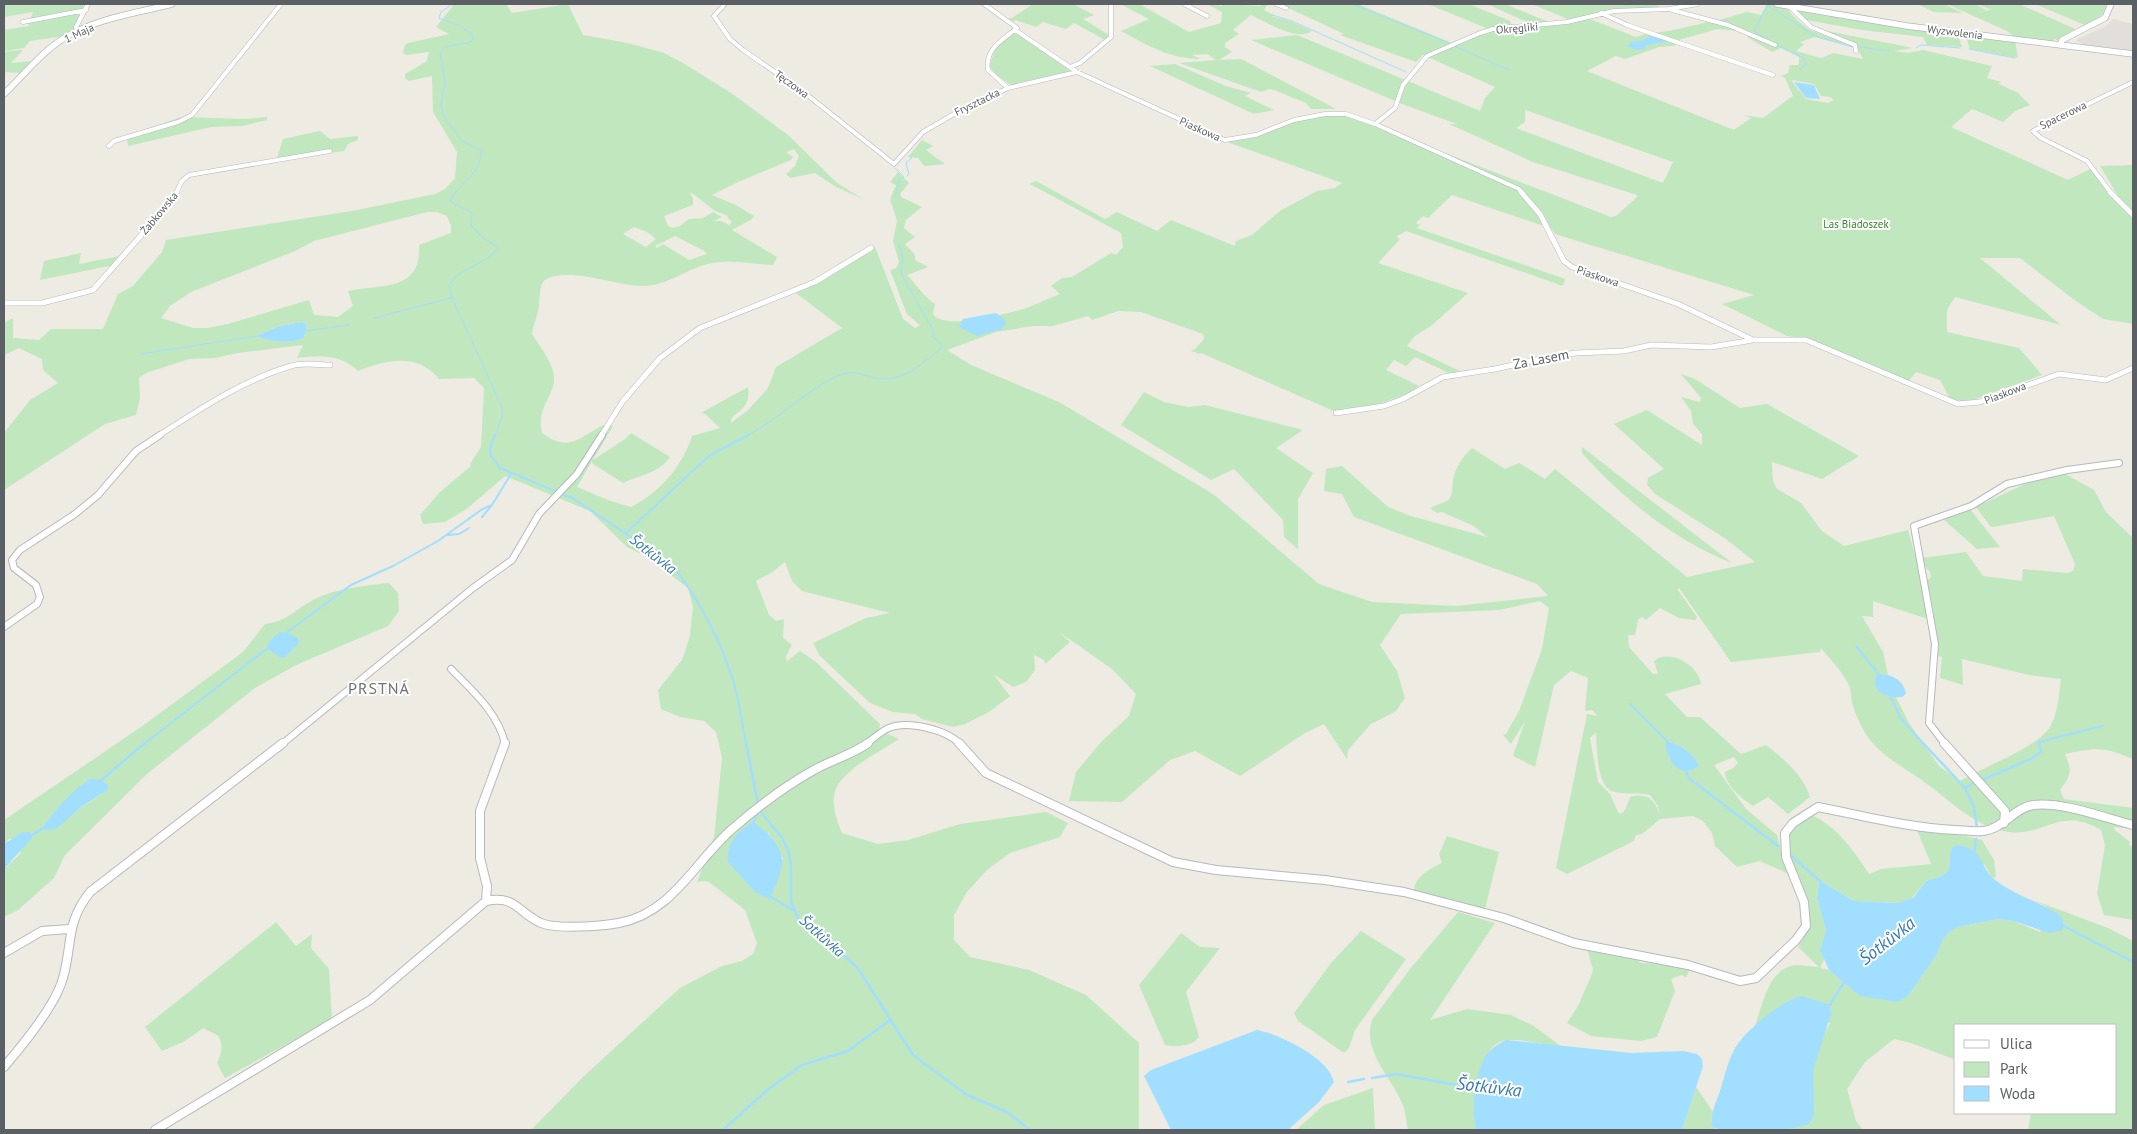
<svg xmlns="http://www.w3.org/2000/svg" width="2137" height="1134" font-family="'PT Sans',sans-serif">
<rect width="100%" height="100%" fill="#eeebe2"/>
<!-- industrial -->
<path fill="#e2deda" d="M2113,19L2133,24V51L2085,46L2076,40L2106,26Z"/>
<!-- green -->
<path fill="#c1e7be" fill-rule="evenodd" d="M4,4H84L82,10L30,20L33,12L4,17Z
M450,4H506L512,13L568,4L583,35L628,43L664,53L683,63L731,93L788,135L837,183L863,199L836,187L815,173L790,178L786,174L795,166L799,156L794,149L786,152L793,157L791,160L738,182L712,195L736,205L754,216L752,219L732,230L777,257L773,265C751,264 730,259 708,264C686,269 667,286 643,286C617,286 568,266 545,280C539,284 540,299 539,305C538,316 533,324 532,334C539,345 553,363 554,376C556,395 536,406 542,433C569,453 579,438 603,425L613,426L593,460L625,439L631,433L670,457C659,473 640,475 623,483L593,464L592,461L577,487L608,500L631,507C660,492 682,467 692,436L720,428L705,414L701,413L748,387C752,413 730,411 731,423L748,410L768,388L776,367L842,328L796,293L823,281L875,247L903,319L915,328L920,325L907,314L890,270L896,268L899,262L893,241L897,221L890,199L896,185L890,182L898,172L909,183L900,194L901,197L922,207L906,220L904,228L915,237L905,244L915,255V260L928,267L907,275C917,285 924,297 935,304L933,314C943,330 999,315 1016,311C1031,308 1046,299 1060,294L1051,286L1062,278L1072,277L1111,253L1116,255L1123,247L1121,233L1030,184L1036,181L1105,219L1117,212L1157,231L1171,220L1235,246L1236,241L1252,235L1280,211L1317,191L1335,188L1342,183L1227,142L1275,128L1294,120L1341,113L1611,217L1616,216L1637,197V195L1533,162L1449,124H1457L1402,104L1251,40L1297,35L1480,111L1485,98L1495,87L1423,55L1416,62L1340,35L1344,34L1280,4H1357L1452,43L1446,45L1452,46L1493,29L1540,27L1587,18L1636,37L1649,33L1683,42L1673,46L1659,47L1625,59L1616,56L1587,71L1734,130L1751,118L1742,115L1763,118L1793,96L1785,78L1781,76L1788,73L1790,65H1799V57L1781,48L1772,52L1747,37L1754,33L1716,21L1747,12L1761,15L1767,5L1762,4L1788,6L1786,8L1798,21L1810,30L1855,47L1815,37L1800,42L1804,44L1796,51L1821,58L1833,53L1863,59L1854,42L1827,36L1812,28L1913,48L1895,51L1907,53L1923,50L1992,66L1987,78L2001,82L1999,84L2018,93L2030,105L2015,111L2003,122L1972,109L1951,127L2068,180L2092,168L2105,189L2133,217V324L2103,319L2073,299L2020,258H1980L2061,325L1955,297L1947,310V332L2019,348L2042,375L1967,402L1950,399L1940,380L1916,372L1908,382L1829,347L1803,338L1787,336L1722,304L1754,295L1555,234L1548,224L1541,225L1452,195L1428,218L1423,216L1416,223L1420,225L1417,228L1565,279L1563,286L1406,231L1396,237L1400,239L1378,263L1468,293L1431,326L1415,336L1407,346L1460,371L1449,373L1415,357L1406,366L1394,360L1386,370L1419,386L1407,394L1376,405L1336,412L1201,353L1199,354L1190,350H1194L1204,339L1203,334L1141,312L1118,311L1092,320L1088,316L1053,326H1033L996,332L947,350L971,365L1059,402L1213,494L1319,584L1372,602L1456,606L1548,596L1537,584L1354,517L1342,494L1324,491L1326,469L1342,466L1388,507L1411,516L1487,537L1474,526L1442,512L1437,513L1430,508L1449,500C1453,493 1452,488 1453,480C1455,468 1463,456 1472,448L1505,469L1519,463L1545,479L1555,469L1687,577L1755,562L1726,539L1655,494L1647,485L1648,478L1664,469L1614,424L1647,410L1702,445V434L1693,424L1691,411L1681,397L1700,402L1701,398L1681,374L1695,379L1740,408L1767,404L1859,456L1822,479L1772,462L1773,481L1777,489L1801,503L1822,531L1844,546L1908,530L1922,580L1928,619L1873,601V617L1862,616L1883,652L1888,675L1880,674L1877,689L1887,696L1896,697L1909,723L1939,766L1960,781C1982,768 2032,749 2047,731C2058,718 2059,695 2061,679L2029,675L1962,659L1963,685L1940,678L1942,657L1937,655L1933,608L1927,581L1931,577L1930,572L1924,565L1922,558L1966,552L1983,576L2022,581L2023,569L2067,573L2073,571L2075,564L2054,516L1993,527L1990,526L1976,507L2029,482L2065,474L2094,490L2106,512L2133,538V759C2104,747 2096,747 2065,754C2072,772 2072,774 2060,790L2064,799L2133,808V829L2114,827L2115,830L2130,842L2129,845L2133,847V920L2104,915L2097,894L2105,845L2101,830C2058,804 2043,840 2004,831C1973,825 1952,802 1927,784C1905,767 1878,756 1864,731C1859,722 1855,712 1852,703C1851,698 1851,692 1850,688C1844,672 1831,661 1821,648L1820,652L1731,662L1679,588L1677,589L1697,617L1695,620L1679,618L1660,608L1646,620L1642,617L1638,620L1635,635H1628L1629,647L1653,674H1658L1654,661C1670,648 1699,666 1701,684L1665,694L1687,717H1700L1741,754L1766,745C1784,759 1803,775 1810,797L1788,814L1768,797L1753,806C1742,798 1726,787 1725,772L1732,769L1738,763L1734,757L1714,765L1746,809L1777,835L1787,873L1760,861L1737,867L1715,846L1712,833L1703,821L1693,816L1660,819L1642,834L1636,835L1634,841L1567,874L1556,868L1587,714L1598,716L1592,710L1585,711L1588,678L1571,671L1554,685L1535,767L1513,756L1525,721L1511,744L1503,735L1506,734L1519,711L1542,649L1549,608L1540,601L1499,610L1401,614L1380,645L1397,671L1405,698L1396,711L1371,724L1348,750L1347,759L1324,724L1305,733L1240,776L1195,751L1170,760L1122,802L1069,801L1076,772L1102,741L1129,716L1136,694L1112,669L1059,632L1070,642L1045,664L1044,660L1034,655L1035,670L1026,682L1013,687L993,674L1010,696L989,712L965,724L953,727L922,719L915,714L893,712L870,703L820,656L813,643L866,618L890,613L802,591L792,581L785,562L771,573L756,581L769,615L776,621L784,619L783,638L792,645L786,656L787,661L800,651L816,662L880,724L879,730L899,739C881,751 842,770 835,791C831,805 837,821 842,833L878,844L908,840L960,824L1046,812L1068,823L1060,837L1010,853L987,870L967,892L954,915V940L970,957L1029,970L1086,995L1139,1043V1130H527L532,1129L583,1077L680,988L722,966L742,961L753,954L757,943L745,910L709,882L704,881L697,882L714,837L722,758L716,732L704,721L680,717L661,709L658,690L682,660L690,636L693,607L688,588L647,557L627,547L590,511L505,476L468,508L445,522L423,524L420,515L440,492L471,466L470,464L481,447L484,388L474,378L439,379C417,352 387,360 358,371C340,354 321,355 297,358L303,345L238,353L215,358L189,359L146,373L139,378L140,398L136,415L105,424L4,490V433L30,400L58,383L43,370L42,359L19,348L4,355V323L13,318V338L39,340L51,329H103L118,294L133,286L162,252L166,240L352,211L435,194L445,189L455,178L457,152L433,112L432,76L409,81L405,78V74L427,61L429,52L406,55L403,53L405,45L408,43L449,34L436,27L453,6ZM1791,80L1814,84L1821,96L1830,97L1834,100L1828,103L1806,99ZM1525,110L1673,162L1663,183L1516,128L1525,122ZM692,193L715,211L728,216L727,217L732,222L729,225L721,221H714L722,217L713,212L703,218L689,219L680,226L673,228L668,226L664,216L693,205V198L690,194ZM427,212H437L447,216L451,226V233L419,245C422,292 381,284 348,291L353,306L338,317L314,315L309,300L228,324L207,328H193L161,318L170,306L191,292L295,251L314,241ZM634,227L647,232L656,239L646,247L623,234ZM675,236L706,252L707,254L689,260L663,244L657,248L655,246ZM302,322L307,325L304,338C290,344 270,342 256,336L280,326ZM1596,732C1597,747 1596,789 1615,792C1627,795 1639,792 1650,795L1658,806L1660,817C1656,801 1648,792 1630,797L1625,810L1621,814L1618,812L1610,794L1598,782L1590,738ZM1666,742C1678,742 1694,754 1699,765L1669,759ZM768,832L783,858L770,899Z
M1033,4H1073L1094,15L1083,19L1109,35L1105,40L1074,23L1066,29L1043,22L1036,27L1015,20L1014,22L1008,18H1012Z
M1120,4H1139L1189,32L1221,23L1222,12L1207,4L1222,6L1223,4L1260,6L1261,4H1268L1264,10L1274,15L1271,16L1290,21L1312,31C1297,42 1267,22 1251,15L1233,30L1239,34L1225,43V47L1232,52L1219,60L1241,59L1336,109H1311L1306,103L1274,90L1269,89L1261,92L1179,63L1216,60L1207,54L1192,55L1200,59C1170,59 1147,45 1121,31L1149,19Z
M1428,4H1469L1510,21L1512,26L1486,28Z
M1487,4H1505L1551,23L1531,24Z
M1532,4H1653L1667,9H1617L1570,20Z
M1917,4H1943L1963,13L1934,12Z
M1947,4H1974L1987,10L1978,12L1991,10L1978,4H2019L2075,29L2057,40L2054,39L2052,43L2015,38L2009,32Z
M2035,4H2106C2104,17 2096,20 2085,25Z
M1793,7L1957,33L1962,47L1927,45L1923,37L1862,30L1801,19Z
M83,12L73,31L64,36L30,41L24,48L4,51V30L29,26V22Z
M1713,21L1738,31L1717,29L1679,40L1651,33C1672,32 1692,25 1713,21Z
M1015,33L1071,71L1011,85L994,73L990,66C994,49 999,40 1015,33Z
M1965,34L2015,41L2018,58L1970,49Z
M23,50L11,63L34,61L22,73L4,72V54L7,51Z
M1175,64L1226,86L1251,93L1245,96L1274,110L1254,114L1150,66Z
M181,117L246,119L267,117V120L242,126L211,127L128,146L127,136Z
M320,131L330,139L358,136V140L348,144L344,151L276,161L283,139Z
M922,140L933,146L926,150L945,164L924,166L918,158L908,157Z
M2133,165V214L2121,201L2100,166Z
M81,253L79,264L120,256L114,265L40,280L44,261Z
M1144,392L1164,402L1188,407L1205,405L1303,430L1276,448L1313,473L1298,499V549L1284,537L1283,520L1234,469L1211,480L1121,425Z
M1582,447L1732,563C1675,541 1622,498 1582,453Z
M1970,509L2000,547L1977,549L1943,519Z
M389,583L398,593L399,611L388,626L296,665L255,688L147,774L65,855L54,878L18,910L4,917V869L21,853L10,838L4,844V820L141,727L243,652L265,624C288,621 294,610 313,600C335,588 364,586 389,583ZM104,793L44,830V825L53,814Z
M1811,815C1835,824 1855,852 1869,874L1881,869L1931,864L1917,830L1966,836L1982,840L1994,860L1996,877L1992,878L1985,865L1950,854L1949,870L1942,876L1926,881L1911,899L1897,903L1854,901L1819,880L1817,899L1826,930L1820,950L1825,957L1820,968L1829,970L1861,996L1909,995L1937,954L1942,941L1948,933L1958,927L1998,919L2014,921L2040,932L2046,906L2031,899L2108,928L2133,941V1130H2028L2031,1113H2116V1025H1956V1060L1911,1043L1894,1039L1865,1062L1847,1089L1856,1121L1863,1130H1766L1809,1124C1817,1107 1810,1088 1813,1070C1815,1053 1823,1037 1830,1023L1794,998L1755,1026C1763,1004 1768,968 1796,965C1803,965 1812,967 1819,967L1798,947L1809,929L1808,907L1787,849L1789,833Z
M1447,836L1499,852L1485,909L1414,891C1414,877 1431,868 1442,863L1439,854Z
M1458,912L1495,923L1430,1020L1467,1009L1511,1015L1534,1026L1562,1047C1545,1045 1525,1039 1508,1040C1476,1042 1471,1108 1476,1130H1408C1406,1122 1406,1111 1402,1103C1391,1077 1362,1051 1372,1020L1410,969Z
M276,922L296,946L312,934L311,948L329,969L332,1019L225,1078L217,1063C221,1056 224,1043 218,1036C214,1032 208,1032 204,1028L183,1042L162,1051L145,1027Z
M1361,931L1406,959L1355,1030L1349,1048L1344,1053L1298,1021L1294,1013L1331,963Z
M1181,933L1200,947L1220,948L1186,992L1199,1037C1192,1047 1176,1047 1165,1045L1139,985Z
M1587,949L1635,959L1641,963L1671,964L1690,969L1686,977L1681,975L1671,979L1675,991L1657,1037L1641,1041L1591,1036L1567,1023L1578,1006L1592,974L1593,969Z
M1696,1087L1713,1112L1711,1121L1715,1129L1719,1130H1682Z
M1373,1088L1375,1130H1296L1324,1105Z"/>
<!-- water -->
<path fill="#a2deff" d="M1651,36L1669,41L1647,45L1643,50L1633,49L1628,46L1632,42L1641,41Z
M1794,82L1814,85L1820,99L1806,98Z
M996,313L1004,319L1006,324L1002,329L977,336L959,327L963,319Z
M302,322L307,325L304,338C290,344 270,342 256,336L280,326Z
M280,632L287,633L298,638L299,643L285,657L281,658L267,648L268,643Z
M1880,674C1893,675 1903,680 1906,693L1903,697C1890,698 1870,694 1876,676Z
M1666,742C1678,742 1694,754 1699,765C1681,782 1665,759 1666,742Z
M90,779C98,779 102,780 108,785V790L81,807L56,829L44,830V825C57,809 72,790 90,779Z
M753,822C766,830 785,847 782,865C780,877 774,888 770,899L755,892L728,862C726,844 738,830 753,822Z
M23,832H30L32,838L4,869V844Z
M1958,845C1986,850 1979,867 1994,879C2012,894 2037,901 2057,913L2063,919V930L2049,933L2014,921L1998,919L1958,927L1948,933L1942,941L1937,954L1909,995L1898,1002L1860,996L1829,970L1820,950L1826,930L1817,899L1819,880L1854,901L1897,903L1913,898L1926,881L1942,876L1949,870L1950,854L1953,847Z
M1802,996L1830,1005L1831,1014L1813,1070L1814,1115L1809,1124C1794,1131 1725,1134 1712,1127C1710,1116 1715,1104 1719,1094C1724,1079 1727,1063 1734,1050C1743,1032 1782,1000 1802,996Z
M1257,1030C1279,1034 1329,1058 1334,1082L1319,1102L1288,1130H1171L1144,1076L1151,1070Z
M1506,1040L1631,1053L1683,1051L1697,1054L1702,1059L1703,1066L1682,1130H1476C1471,1112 1475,1074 1485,1057C1490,1049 1498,1044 1506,1040Z"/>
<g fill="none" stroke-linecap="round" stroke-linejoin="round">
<!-- stream-far2 -->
<path stroke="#a2deff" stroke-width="1" d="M448,4L450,6L441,12L439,18L460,26L474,36L471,42L445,47L440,53L445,81L441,105L444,117L462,141L482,151C477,181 461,179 450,201L472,213L471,225L480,235L498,248C486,266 461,266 449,285L452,298L501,405L503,414L495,436
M1353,4L1449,43
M1767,5L1754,31L1771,42
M1768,6L1817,37L1853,47
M1272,15L1292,21L1406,72
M1775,44L1804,58L1806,65L1801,68
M1454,46L1509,70
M1860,47L1889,51
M1916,48L1921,45L1960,48
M1969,49L2015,58
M895,168L904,177L899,180L895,197
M907,176L909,174L906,163L912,158L909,156
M374,318L451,298
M305,331L350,325
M140,354L258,336
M747,436C777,420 802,394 833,378C858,365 862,379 884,379C906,379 925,361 941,349V344L934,338L932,329L901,273L903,259L899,244"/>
<!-- stream-far1 -->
<path stroke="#a2deff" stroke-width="2" d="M495,435L490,449L491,456L500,468L574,499L671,564C698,597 720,639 733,680C739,700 742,723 746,744
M482,517L492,505
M627,532L710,455L749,435
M448,535L459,534L469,528
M286,633L351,585L393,566L438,541L481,510L492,505L511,474
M1856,646L1881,677
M1889,694L1901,719L1924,744
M1630,704L1669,743
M144,744L269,647
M2040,744L2039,742L2103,726"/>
<!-- stream -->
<path stroke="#a2deff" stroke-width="2.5" d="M746,743L758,804
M1923,743L1965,788
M1684,768L1690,779L1778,846
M1982,780L2035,757L2041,751L2039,743
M100,781L145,743
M1974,783L1965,788L1974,807L1977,828
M760,811L782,838L788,850L791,865V902L798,918L857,967L913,1055L967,1095L1007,1112L1030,1130
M753,824L758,812
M32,835L45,827
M1789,854L1820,881
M1974,854L1976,839
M769,896L793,910
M2062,925L2133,962
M1829,1006L1845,981
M1372,1078L1396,1074L1478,1089
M1348,1082L1364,1079
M723,1130L766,1091L802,1065L848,1051L890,1020"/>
<defs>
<path id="street-far3" d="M725,4L714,16L730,39L743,50L801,90L894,164L923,132L961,110L1008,88L1077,72
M984,4L1017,28C1002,41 985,48 988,70L1008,88
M1184,4L1207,16
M1276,4L1286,8
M1789,6L1811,27L1855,45L1856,51
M1672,10L1728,25L1775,45
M1601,13L1627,25L1773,75
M23,22L86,10
M1015,30L1077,72L1225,140L1256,135L1294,120L1325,114H1346L1375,124L1519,189L1522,193
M78,31L76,27L88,4
M1070,67L1080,63L1111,37V4
M1375,124L1395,108L1403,85L1427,56L1480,33L1493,29L1567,22L1614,11L1669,9L1698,4
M109,146L114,141L178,122L192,115L281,4
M176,193L182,181L189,175L330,151
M2111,193L2087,161L2041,138L2033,131L2133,82"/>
<path id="street-far2" d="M1521,192L1540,214L1564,261L1572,267L1678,304L1753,340H1806L1958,404L1980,402L2059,374L2106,380L2133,368
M2110,192L2133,215
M4,303H42L93,290L173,199L177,192
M1336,413L1384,406L1403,399L1443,377L1495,369L1549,357L1576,353L1624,351L1651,345L1711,347L1753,340
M158,436C200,409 243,380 291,366C303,362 318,365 330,365
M601,436L623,401L660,358L700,328L815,282L871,248"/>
<path id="street-far1" d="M4,627L37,604L40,597L36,585L14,568L12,560L20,550L75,514L98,495L136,451L160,435
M451,669C472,690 499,714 505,744
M282,744L473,588L512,560L539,514L577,474L602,435
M866,744C873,739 881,731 889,728C908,720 947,730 960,744
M1945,744L1929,723L1935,644L1914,526L1971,506L2007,484L2067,470L2119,463"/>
<path id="street" d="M959,743L986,773L1173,862L1216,870L1325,880L1404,892L1504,918L1574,943L1688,965L1740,981L1756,978L1796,940L1806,926L1804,902L1786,857L1785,833L1793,823L1818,807C1864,816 1909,828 1956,830C1965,830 1974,832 1983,831C2003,829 2014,808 2033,805C2061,801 2105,818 2133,825
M1944,743L2005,811L2004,823
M486,901L487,886L480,858V811L505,743
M4,953L42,931L69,929
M4,1067C22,1046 56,1004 63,978C73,943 65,924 90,892L283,743
M155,1130L370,1000L486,901C515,895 517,911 539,922C553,930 602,926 619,923C672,913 694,863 731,830C755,809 785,786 814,770C831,760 852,755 868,743"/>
<path id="secondary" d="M1777,4L1907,26L2133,54
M2060,45L2062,40L2105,18L2111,4
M4,94C24,75 42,51 66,37C98,18 137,13 172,4"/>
</defs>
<!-- street-far3 casing -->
<use href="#street-far3" stroke="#b5b9bd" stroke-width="5"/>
<!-- street-far2 casing -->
<use href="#street-far2" stroke="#b5b9bd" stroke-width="6"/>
<!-- street-far1 casing -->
<use href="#street-far1" stroke="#b5b9bd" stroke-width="8"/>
<!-- street casing -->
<use href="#street" stroke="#b5b9bd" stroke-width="10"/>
<!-- secondary casing -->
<use href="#secondary" stroke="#b6babf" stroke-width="7"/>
<!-- street-far3 -->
<use href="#street-far3" stroke="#fff" stroke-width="4"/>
<!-- street-far2 -->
<use href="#street-far2" stroke="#fff" stroke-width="5"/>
<!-- street-far1 -->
<use href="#street-far1" stroke="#fff" stroke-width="6"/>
<!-- street -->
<use href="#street" stroke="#fff" stroke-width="8"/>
<!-- secondary -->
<use href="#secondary" stroke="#fff" stroke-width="5.5"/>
</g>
<g text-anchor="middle" stroke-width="4" stroke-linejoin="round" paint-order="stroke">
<!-- far-street labels -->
<g font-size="11" fill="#5b6064" stroke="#fff">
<text transform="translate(1517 28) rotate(-5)" y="4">Okręgliki</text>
<text transform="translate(1955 32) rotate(7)" y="4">Wyzwolenia</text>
<text transform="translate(79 33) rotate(-25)" y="4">1 Maja</text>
<text transform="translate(792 84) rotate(36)" y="4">Tęczowa</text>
<text transform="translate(977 102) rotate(-26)" y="4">Frysztacka</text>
<text transform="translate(2063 115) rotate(-26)" y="4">Spacerowa</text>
<text transform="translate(1200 129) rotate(24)" y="4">Piaskowa</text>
<text transform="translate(159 213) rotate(-50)" y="4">Żabkowska</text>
<text transform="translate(1598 276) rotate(19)" y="4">Piaskowa</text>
<text transform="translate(2005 393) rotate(-21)" y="4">Piaskowa</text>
</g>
<!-- far-park labels -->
<g font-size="11" fill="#348531" stroke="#fff">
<text x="1856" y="228">Las Biadoszek</text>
</g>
<!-- street labels -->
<g font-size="14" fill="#5b6064" stroke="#fff">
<text transform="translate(1541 359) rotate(-11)" y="5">Za Lasem</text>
</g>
<!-- water labels -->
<g font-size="15" font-style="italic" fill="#387aac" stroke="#fff">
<text transform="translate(653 554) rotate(38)" y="5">Šotkůvka</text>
<text transform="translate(822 936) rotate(42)" y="5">Šotkůvka</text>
</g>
<!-- quarter labels -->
<g font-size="16" letter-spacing="1" fill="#6c7276" stroke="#fff">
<text x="379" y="694">PRSTNÁ</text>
</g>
<!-- near-water labels -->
<g font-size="18" font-style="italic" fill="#387aac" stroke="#fff">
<text transform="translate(1887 941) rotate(-38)" y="6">Šotkůvka</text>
<text transform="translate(1489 1087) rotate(7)" y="6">Šotkůvka</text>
</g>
</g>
<!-- border -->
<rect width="2137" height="1134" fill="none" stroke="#5b6064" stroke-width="10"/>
<!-- legend -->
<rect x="1954" y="1024" width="162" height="90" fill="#ffffff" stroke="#bdbfc1"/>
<rect x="1964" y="1040" width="25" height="8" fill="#ffffff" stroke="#bdbfc1"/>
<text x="2000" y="1049" font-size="15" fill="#5b6064">Ulica</text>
<rect x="1964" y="1062" width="25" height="15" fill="#c1e7be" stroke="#bdbfc1"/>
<text x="2000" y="1074" font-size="15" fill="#5b6064">Park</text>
<rect x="1964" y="1086" width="25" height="15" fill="#a2deff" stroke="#bdbfc1"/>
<text x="2000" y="1099" font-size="15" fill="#5b6064">Woda</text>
</svg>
